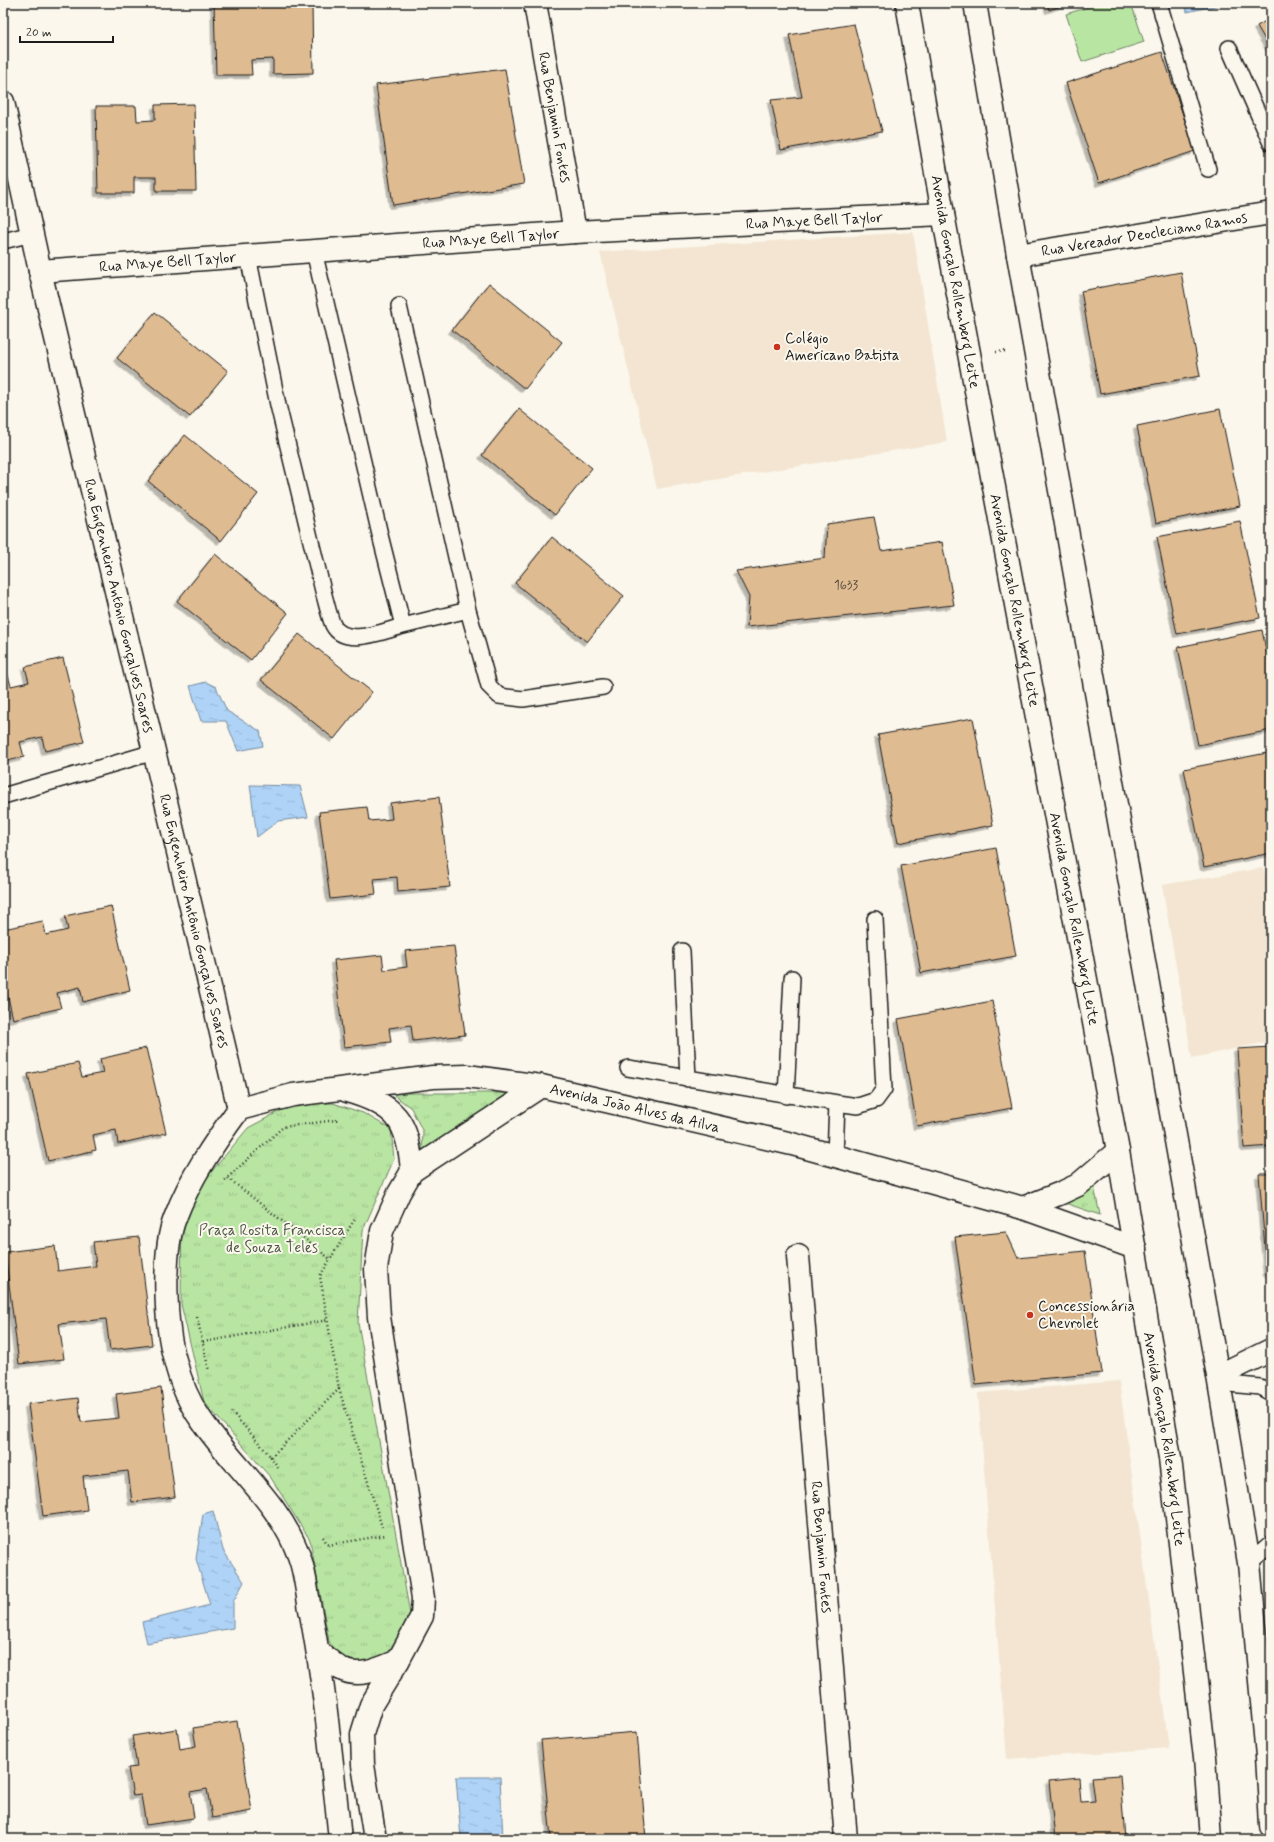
<svg xmlns="http://www.w3.org/2000/svg" width="1274" height="1842" font-family="Mynerve,sans-serif">
<defs>
<pattern id="grass-tufts" width="24" height="20" patternUnits="userSpaceOnUse"><rect width="24" height="20" fill="#b9e5a3"/><path d="M3 7l-1-3M5 7V3M7 7l1-3M15 17l-1-3M17 17v-4M19 17l1-3" fill="none" stroke="#9ec48c"/></pattern>
<pattern id="water-ripples" width="26" height="14" patternUnits="userSpaceOnUse"><rect width="26" height="14" fill="#aed3f7"/><path d="M2 4q2-2 4 0t4 0M15 11q2-2 4 0t4 0" fill="none" stroke="#95b5d3"/></pattern>
<filter id="shadow"><feDropShadow dx="-3.5" dy="3.5" stdDeviation="0" flood-color="#0004"/></filter>
</defs>
<rect width="100%" height="100%" fill="#fbf7ec"/>
<filter id="ink" filterUnits="userSpaceOnUse"><feTurbulence type="fractalNoise" baseFrequency=".025" numOctaves="2"/><feDisplacementMap in="SourceGraphic" scale="8" xChannelSelector="R" yChannelSelector="G"/><feConvolveMatrix kernelMatrix="1 2 1 2 8 2 1 2 1" color-interpolation-filters="sRGB"/></filter>
<g filter="url(#ink)">
<!-- built -->
<path fill="#f3e5d1" d="M913,232L947,442L657,489L600,252Z
M1263,868L1271,890V1041L1192,1058L1162,885Z
M1119,1381L1169,1748L1007,1759L978,1393Z"/>
<!-- grass -->
<path fill="url(#grass-tufts)" stroke="#6a8060" d="M391,1093H508L422,1153L423,1132L411,1108Z
M333,1103L363,1113L391,1129L394,1159L363,1230L358,1323L410,1614C405,1631 395,1655 377,1662C370,1665 360,1666 353,1667L337,1658L329,1641L310,1540L271,1478L204,1402L181,1304L182,1207L248,1128L293,1104Z
M1093,1182L1100,1215L1056,1200Z"/>
<!-- pitch -->
<path fill="#b9e5a3" stroke="#6a8060" d="M1101,3H1131L1144,42L1082,62L1066,14Z"/>
<!-- water -->
<path fill="url(#water-ripples)" stroke="#748a9f" d="M1185,3H1218L1219,5L1187,12Z
M206,682L216,687L227,711L260,731L263,746L238,751L226,721H201L190,686Z
M250,785L300,786L308,817L278,821L257,837Z
M213,1511L223,1550L244,1582L233,1602V1628L147,1643L142,1622L210,1605L196,1559L203,1514Z
M456,1777H500L503,1839H461Z"/>
<!-- building -->
<path fill="#dfbb91" stroke="#1c1c1c" filter="url(#shadow)" d="M214,3H312L313,73L273,74V59L251,60L252,75H216Z
M1047,3H1069L1049,10Z
M1271,18V50L1257,26Z
M854,24L882,131L781,150L771,100L802,97L789,35Z
M1162,52L1195,151L1099,183L1066,83Z
M505,69L524,184L393,205L376,85Z
M194,104L196,191H156V177H134V193H98L96,106H136L137,121L155,120V105Z
M1181,272L1200,376L1100,394L1081,291Z
M489,283L562,342L525,389L452,330Z
M155,312L228,371L190,417L117,358Z
M519,409L592,468L555,515L482,455Z
M1220,409L1240,506L1156,523L1137,426Z
M185,435L258,494L221,541L148,481Z
M874,517L881,551L942,542L954,605L747,627L749,597L736,571L825,558L827,524Z
M1240,521L1260,618L1177,634L1157,537Z
M552,537L624,596L587,642L515,583Z
M215,554L288,613L251,660L177,601Z
M1262,630L1271,674V730L1198,745L1178,647Z
M299,634L372,692L334,739L261,680Z
M63,658L84,742L45,751L42,737L20,742L24,757L3,762V673L7,672L11,686L29,682L25,667Z
M973,718L993,825L898,843L878,735Z
M1267,753L1271,770V853L1204,867L1184,769Z
M439,797L450,887L398,892L397,877L374,879L376,894L330,899L319,812L367,807L369,821L392,819L390,803Z
M996,848L1016,956L921,973L901,866Z
M111,906L130,990L83,1002L80,987L57,993L61,1008L13,1019L3,976V929L43,921L46,935L68,930L65,916Z
M454,946L465,1035L413,1041L411,1025L389,1028L391,1042L344,1047L334,960L382,955L384,970L407,967L405,951Z
M992,1001L1012,1108L917,1126L898,1019Z
M1271,1047V1146L1244,1148L1237,1049Z
M146,1048L166,1133L118,1144L116,1130L93,1135L96,1150L48,1161L28,1074L78,1063L82,1077L103,1073L100,1059Z
M1259,1174H1271V1273H1267Z
M1006,1232L1018,1258L1085,1251L1102,1373L976,1385L955,1237Z
M139,1237L152,1345L110,1350L106,1319L59,1324L64,1359L19,1364L5,1252L55,1246L58,1271L96,1266L93,1242Z
M161,1388L175,1497L132,1502L128,1471L83,1476L87,1510L43,1516L28,1404L78,1398L81,1422L119,1418L116,1394Z
M237,1721L252,1811L212,1818L207,1789L190,1792L194,1818L146,1825L141,1795L133,1796L128,1768L137,1767L132,1736L177,1729L180,1749L196,1746L193,1728Z
M637,1732L646,1839H551L541,1740Z
M1120,1775L1125,1839H1055L1049,1781L1079,1778L1081,1802L1095,1801L1092,1777Z"/>
<g fill="none" stroke-linecap="round" stroke-linejoin="round">
<defs>
<path id="service" d="M1159,3L1208,169
M1229,48L1271,143
M3,241L32,234
M248,256L278,405L324,595C327,605 329,616 333,625C345,648 383,631 403,626L381,539L314,251
M399,306L468,610L403,626
M468,610L489,686L499,696L523,699L603,687
M3,796L154,752
M682,951L688,1079
M628,1068L837,1103L835,1156
M786,1096L792,978
M837,1103L858,1106L876,1100L884,1089L875,919
M1219,1383L1260,1387L1271,1393
M1249,1563L1271,1544"/>
<g id="minor">
<path id="s1" d="M535,3L575,232"/>
<path id="s2" d="M1018,255L1271,213"/>
<path id="s3" d="M40,271L575,232L943,214"/>
<path id="s4" d="M798,1256L846,1839"/>
<path d="M1218,1376L1271,1350"/>
</g>
<g id="tertiary">
<path id="s5" d="M3,102L40,271L239,1109"/>
<path d="M347,1091C396,1105 408,1120 412,1171"/>
<path id="s6" d="M239,1109L293,1095L433,1077L467,1076L541,1086L792,1144L1023,1208L1135,1248"/>
<path d="M239,1109C214,1143 190,1178 175,1218C162,1251 165,1326 175,1360C180,1380 188,1401 200,1418C232,1466 279,1501 299,1556C306,1574 307,1596 311,1614C325,1688 332,1764 340,1839"/>
<path d="M1023,1208L1061,1193L1078,1185L1118,1151"/>
<path d="M318,1651C325,1657 333,1664 341,1669C359,1679 381,1668 398,1661"/>
<path d="M375,1839L363,1765L362,1734L371,1705L398,1661L422,1616L423,1598L379,1317L376,1269L382,1231L399,1193L412,1171L541,1086"/>
</g>
<g id="secondary">
<path id="s7" d="M907,3L943,214L1118,1151L1170,1458L1205,1758L1211,1839"/>
<path d="M975,3L1018,255L1218,1376L1249,1563L1267,1756L1271,1825"/>
</g>
</defs>
<!-- service casing -->
<use href="#service" stroke="#1c1c1c" stroke-width="18"/>
<!-- minor casing -->
<use href="#minor" stroke="#1c1c1c" stroke-width="25"/>
<!-- tertiary casing -->
<use href="#tertiary" stroke="#1c1c1c" stroke-width="25"/>
<!-- secondary casing -->
<use href="#secondary" stroke="#1c1c1c" stroke-width="25"/>
<!-- path -->
<path stroke="#1c1c1c" stroke-width="2.5" stroke-dasharray="1 3" stroke-linecap="butt" d="M996,352L1007,351
M228,1178L330,1259
M225,1180L283,1127L336,1120V1116
M197,1317L209,1371
M203,1342L328,1320
M339,1389L382,1527
M232,1412L271,1457
M278,1467L271,1457L339,1389L320,1276L356,1217
M323,1537L328,1545
M328,1545L386,1535"/>
<!-- service -->
<use href="#service" stroke="#fbf7ec" stroke-width="15"/>
<!-- minor -->
<use href="#minor" stroke="#fbf7ec" stroke-width="22"/>
<!-- tertiary -->
<use href="#tertiary" stroke="#fbf7ec" stroke-width="22"/>
<!-- secondary -->
<use href="#secondary" stroke="#fbf7ec" stroke-width="22"/>
</g>
</g>
<!-- markers -->
<g fill="#c8321e" stroke="#fbf7ec" stroke-width="1.5">
<circle cx="777" cy="347" r="4"/>
<circle cx="1030" cy="1315" r="4"/>
</g>
<g text-anchor="middle" stroke-width="4" stroke-linejoin="round" paint-order="stroke">
<!-- number labels -->
<g font-size="13" fill="#4d4439">
<text x="846" y="589">1633</text>
</g>
<!-- street labels -->
<g font-size="15" fill="#1c1c1c" stroke="#fbf7ec">
<text dy="5" stroke="none"><textPath href="#s1" startOffset="116">Rua Benjamin Fontes</textPath></text>
<text dy="5" stroke="none"><textPath href="#s3" startOffset="776">Rua Maye Bell Taylor</textPath></text>
<text dy="5" stroke="none"><textPath href="#s2" startOffset="128">Rua Vereador Deocleciano Ramos</textPath></text>
<text dy="5" stroke="none"><textPath href="#s3" startOffset="452">Rua Maye Bell Taylor</textPath></text>
<text dy="5" stroke="none"><textPath href="#s3" startOffset="128">Rua Maye Bell Taylor</textPath></text>
<text dy="5" stroke="none"><textPath href="#s7" startOffset="283">Avenida Gonçalo Rollemberg Leite</textPath></text>
<text dy="5" stroke="none"><textPath href="#s7" startOffset="607">Avenida Gonçalo Rollemberg Leite</textPath></text>
<text dy="5" stroke="none"><textPath href="#s5" startOffset="517">Rua Engenheiro Antônio Gonçalves Soares</textPath></text>
<text dy="5" stroke="none"><textPath href="#s7" startOffset="931">Avenida Gonçalo Rollemberg Leite</textPath></text>
<text dy="5" stroke="none"><textPath href="#s5" startOffset="841">Rua Engenheiro Antônio Gonçalves Soares</textPath></text>
<text dy="5" stroke="none"><textPath href="#s6" startOffset="402">Avenida João Alves da Ailva</textPath></text>
<text dy="5" stroke="none"><textPath href="#s7" startOffset="1459">Avenida Gonçalo Rollemberg Leite</textPath></text>
<text dy="5" stroke="none"><textPath href="#s4" startOffset="292">Rua Benjamin Fontes</textPath></text>
</g>
<!-- poi labels -->
<g font-size="15" fill="#1c1c1c" stroke="#fbf7ec" text-anchor="start">
<text x="785" y="343">Colégio<tspan x="785" dy="17">Americano Batista</tspan></text>
<text x="1038" y="1311">Concessionária<tspan x="1038" dy="17">Chevrolet</tspan></text>
</g>
<!-- park labels -->
<g font-size="15" fill="#4b5844" stroke="#fbf7ec">
<text x="272" y="1235">Praça Rosita Francisca<tspan x="272" dy="17">de Souza Teles</tspan></text>
</g>
</g>
<!-- margin -->
<rect width="1274" height="1842" fill="none" stroke="#fbf7ec" stroke-width="16"/>
<rect x="8" y="8" width="1258" height="1826" fill="none" stroke="#1c1c1c" stroke-width="1.5" filter="url(#ink)"/>
<!-- scale -->
<path d="M20 36v6h93v-6" fill="none" stroke="#1c1c1c" stroke-width="2"/>
<text x="26" y="36" font-size="12" fill="#1c1c1c" stroke="#fbf7ec" stroke-width="3" paint-order="stroke">20 m</text>
</svg>
